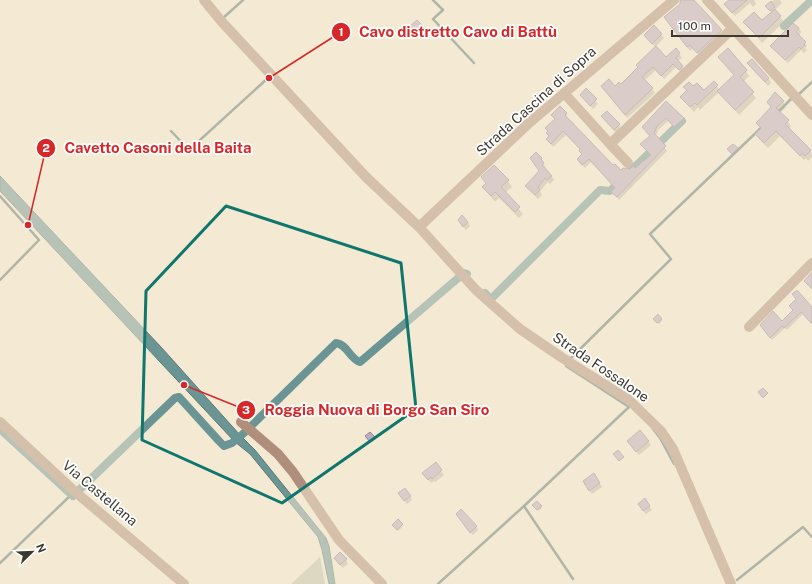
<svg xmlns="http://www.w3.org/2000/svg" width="812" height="584" font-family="'Public Sans',sans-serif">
<rect width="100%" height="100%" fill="#f4e9d2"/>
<!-- green -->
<path fill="#c2c4b0" d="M320,557L325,584H291Z"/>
<!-- water -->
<path fill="#6a9594" stroke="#5c7976" d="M0,176L161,347L240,435L234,441L0,191Z
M241,436L255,450L326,538L329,546L335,584H329L322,550L318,537L250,454L235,442Z"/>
<!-- shadow -->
<path fill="#0003" d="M682,0H693L723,35L701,56L693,49L690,51L665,18L681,5Z
M731,0H754L756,4L753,7L750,3L735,16L726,5Z
M774,0H780L782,3L775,10L784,22L762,43L745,22H762L772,13L767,6Z
M417,21L424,30L418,35L411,26Z
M654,27L664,38L655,47L666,59L676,50L682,58L678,61L685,70L682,73L676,67L664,79L656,70L645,80L655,93L627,118L602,86L615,88L621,85L639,68L656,48L645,35Z
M799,28L801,32L799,36L807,46L805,48L807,50L804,53L801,50L788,63L771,46Z
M728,49L746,71L749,76L743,82L756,98L739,115L719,92L700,110L698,107L694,112L681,97L687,91L685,87L704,92L717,86L719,91L735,76L719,57Z
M752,60L769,79L771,83L768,86L751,67L748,63Z
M586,90L598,104L593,109L581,95Z
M768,102H783L786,107L780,113L788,121L791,127L789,128L811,150L812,157L808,161L806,158L804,160L780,136L768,148L759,139L756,134L761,129L757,123L771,108Z
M666,103L685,122L677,130L668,121L658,130L656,136L667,151L619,200L612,192L616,189L591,162L585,168L580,163L578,159L582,155L581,150L566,135L553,147L547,139L549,137L547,128L566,113L567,118L613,167L620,171L635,170L651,156L642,145L650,137L643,127Z
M602,117L619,125L621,128L616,133Z
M733,145L738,151L733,155L730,151Z
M536,153L554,180L550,184L548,182L540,191L542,195L538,199L526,186L540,172Z
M482,178L508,181L512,187L505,193L523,214L519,218L499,198L495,202L483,187L486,184Z
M468,222L470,226L466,230L461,224Z
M790,306L812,307V324L803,314L787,330L785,328L772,340L761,326L782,322L793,311Z
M661,319L662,321L659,324L655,321Z
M370,433L375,439L371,443L367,438Z
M648,441L651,445L639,455L631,445Z
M435,464L444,475L435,482L434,481L431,483L426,477Z
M594,475L602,487L592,494L586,485Z
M410,496L412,500L407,504L402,497Z
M649,506L652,510L646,514L641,508Z
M535,507H541L542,508L538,511Z
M459,517L476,526L478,530L473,535Z
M398,520L403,526L398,531L394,527Z
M335,559L346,560L348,564L343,568Z"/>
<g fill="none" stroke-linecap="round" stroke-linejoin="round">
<!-- stream -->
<path stroke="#5c7976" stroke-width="2.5" d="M433,0L443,10L433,19L474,63
M222,19L243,0
M798,95L812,82
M777,113L791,99
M171,131L189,150L269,77
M0,196L39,240L0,280
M570,359L671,259L650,234L763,126
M566,366L629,407L524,506L573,579
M653,429L660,438L674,464
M0,563L71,495
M737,580L803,527L812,537
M438,584L524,506"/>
<!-- canal -->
<path stroke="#6a9594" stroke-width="8" d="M784,26L812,0
M485,293L491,299L600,190L610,191L682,121
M0,429L73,496L175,398L179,397L219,441L224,446L232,443L244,433L336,343C347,344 350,359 360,362L464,273L467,274"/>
</g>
<!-- building -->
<path fill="#bbacbf" stroke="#938497" d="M680,0H694L722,30L697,53L690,45L687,47L664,17L680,4Z
M729,0H747L732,13L724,4Z
M771,1L775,7L770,11L765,6Z
M775,9L781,16L759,38L743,22L754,12L762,20Z
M417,20L422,25L415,31L410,26Z
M793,23L799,28L796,32L806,42L804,44L805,45L801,49L799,47L785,60L770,46Z
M654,25L662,34L652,44L644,35Z
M656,46L666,57L676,48L680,53L676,58L683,66L679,70L673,64L661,76L653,67L642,77L653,88L625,115L601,86L609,79L615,86L619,82L621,84L638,67L636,65Z
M728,48L747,70L740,77L754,92L735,110L717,91L734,75L718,57Z
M752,59L769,78L765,82L747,63Z
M714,81L718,85L697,105L695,103L690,107L680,97L687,90L683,87L689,82L693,86L697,83L704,90Z
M586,88L597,99L590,106L580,95Z
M775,92L784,101L776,108L789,120L785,124L811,150L805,156L802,153L800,156L776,131L764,143L755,134L761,128L756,123L771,107L767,102Z
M666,101L684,118L674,127L666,118L657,126L654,133L666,146L617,197L611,192L615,188L589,159L582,165L577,159L582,154L579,151L580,149L563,131L551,144L546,139L549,136L546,133L548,131L545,128L555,119L551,115L560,106L567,113L565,115L613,165L615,164L621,170L623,168L630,169L633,166L635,168L651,155L640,144L650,136L642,127Z
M607,111L620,124L614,130L601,116Z
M733,144L738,148L732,154L727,149Z
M536,152L542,158L541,159L544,163L542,165L552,176L547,180L545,178L538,187L540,190L535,195L525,186L539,171L530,158Z
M494,165L509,180L501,187L520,207L515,212L495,192L491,196L482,187L486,183L481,177Z
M462,215L468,222L463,227L458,220Z
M812,272V289L804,281Z
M797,290L812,307V324L801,312L784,328L782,326L770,338L760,325L773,311L782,321L793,310L789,306L796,299L792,294Z
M658,314L662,319L657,323L653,319Z
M763,388L768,393L763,398L758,392Z
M640,430L649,441L636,452L627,441Z
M370,432L375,437L370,442L365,436Z
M618,450L624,457L619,461L613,454Z
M436,462L442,470L432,479L431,477L428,480L422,473Z
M594,473L600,483L589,491L583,481Z
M405,488L411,496L404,501L398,493Z
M645,498L650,506L643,511L638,504Z
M537,501L542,506L537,510L532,505Z
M461,509L477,526L470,533L456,514Z
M398,519L403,524L397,530L392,525Z
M340,552L347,559L340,565L334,558Z"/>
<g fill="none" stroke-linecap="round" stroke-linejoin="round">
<!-- minor -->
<path stroke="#af8f7c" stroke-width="10" d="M204,0L222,22L366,177L419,227L476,290L520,329L561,357L629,400L661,431L673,449L731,584
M707,0L812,115
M564,93L610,144L733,28
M610,144L628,163
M419,227L528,124L674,0
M749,327L812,263
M0,422L73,490L184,584
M241,422L278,454L293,472L339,540L382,584"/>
</g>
<!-- marked area -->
<path d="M0 0H812V584H0ZM226,206L401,263L416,409L282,503L142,440L146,291Z" fill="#f4e9d2" fill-opacity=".55" fill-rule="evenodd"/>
<path fill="none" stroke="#0f766e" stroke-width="3" stroke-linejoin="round" d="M226,206L401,263L416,409L282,503L142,440L146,291Z"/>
<g text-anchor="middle" stroke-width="3.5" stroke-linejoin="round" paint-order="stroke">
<!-- street labels -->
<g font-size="14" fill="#3d3930" stroke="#fff">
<text transform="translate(536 101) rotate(-42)" y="5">Strada Cascina di Sopra</text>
<text transform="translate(601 367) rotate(34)" y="5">Strada Fossalone</text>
<text transform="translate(100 493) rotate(40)" y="5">Via Castellana</text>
</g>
</g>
<!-- callouts -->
<path fill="none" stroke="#d62828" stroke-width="1.5" d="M269 78L341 32M28 225L46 148M184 385L246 410"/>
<g fill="#d62828" stroke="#fff" stroke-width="1.5">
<circle cx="269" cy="78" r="4"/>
<circle cx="28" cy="225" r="4"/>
<circle cx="184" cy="385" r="4"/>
<circle cx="341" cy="32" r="10"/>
<circle cx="46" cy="148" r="10"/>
<circle cx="246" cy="410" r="10"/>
</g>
<g font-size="12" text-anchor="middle" font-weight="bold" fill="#fff">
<text x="341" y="36">1</text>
<text x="46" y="152">2</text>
<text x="246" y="414">3</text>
</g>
<g font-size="15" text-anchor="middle" font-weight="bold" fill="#d62828" stroke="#fff" stroke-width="3.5" stroke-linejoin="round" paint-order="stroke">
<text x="458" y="37">Cavo distretto Cavo di Battù</text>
<text x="158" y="153">Cavetto Casoni della Baita</text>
<text x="377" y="415">Roggia Nuova di Borgo San Siro</text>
</g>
<!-- north arrow -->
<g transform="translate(32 552) rotate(67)" stroke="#ffffff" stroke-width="3" paint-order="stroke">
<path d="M0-3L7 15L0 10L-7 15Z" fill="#3d3930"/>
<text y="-6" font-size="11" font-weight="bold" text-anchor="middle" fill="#3d3930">N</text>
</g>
<!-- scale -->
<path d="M672 30v6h116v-6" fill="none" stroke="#3d3930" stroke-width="2"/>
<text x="678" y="30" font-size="12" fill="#3d3930" stroke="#ffffff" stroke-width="3" paint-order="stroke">100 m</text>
</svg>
